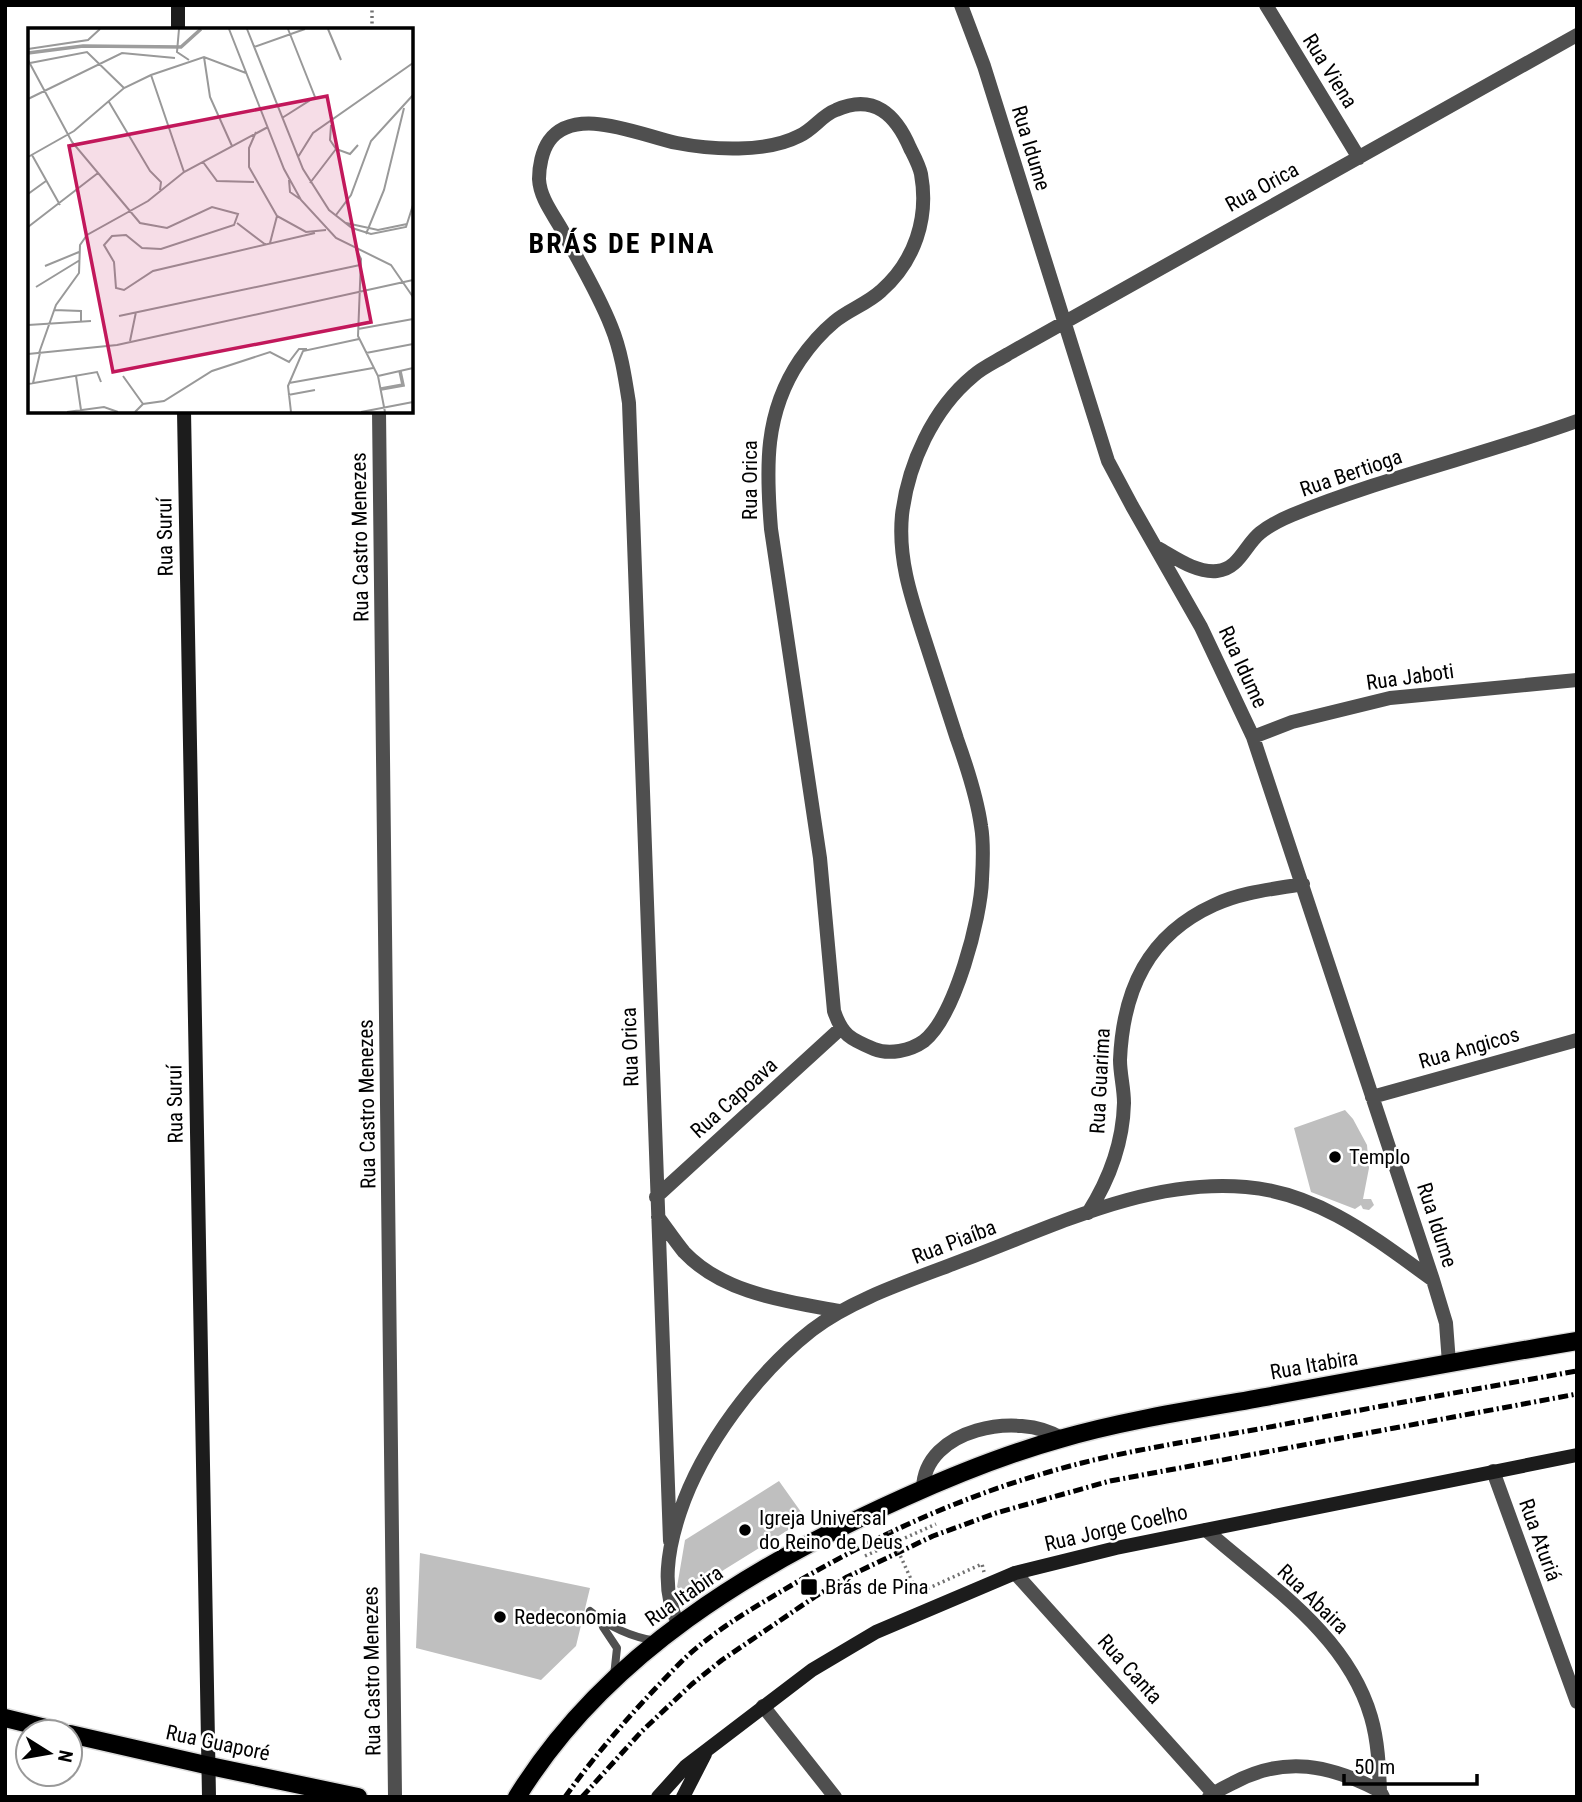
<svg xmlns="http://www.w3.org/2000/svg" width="1582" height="1802" font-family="'Roboto Condensed',sans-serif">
<rect width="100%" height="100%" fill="#fff"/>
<!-- building -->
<path fill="#bfbfbf" d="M1345,1110L1353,1119L1367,1145L1369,1168L1363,1199H1371L1374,1205L1369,1210L1363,1209L1361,1205L1355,1209L1311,1192L1294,1128Z
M779,1481L806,1519L685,1594L677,1587L685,1540Z
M420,1553L590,1588L576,1646L541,1680L416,1648Z"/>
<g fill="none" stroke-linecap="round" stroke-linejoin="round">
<defs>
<path id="primary" d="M5,1718L62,1732
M70,1734L210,1766L358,1797
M517,1797C605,1654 754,1565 903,1498C954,1475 1006,1454 1060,1439C1129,1419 1200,1409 1271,1396C1373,1377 1475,1358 1577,1341"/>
</defs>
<!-- primary casing -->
<use href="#primary" stroke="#dbdbdb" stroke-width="21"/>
<!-- path -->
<path stroke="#717171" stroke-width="3.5" stroke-dasharray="2 3.5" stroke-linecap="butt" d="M372,5V30
M865,1556L936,1524
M915,1588L918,1593L982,1564L984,1572"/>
<!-- lane -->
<path stroke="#4f4f4f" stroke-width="8" d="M590,1611C609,1627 632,1637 656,1641
M601,1621L603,1627L617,1648L614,1676"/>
<!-- street -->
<path stroke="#4f4f4f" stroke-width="14" d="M961,5L984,66L1108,461L1132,506L1201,627L1253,737L1433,1280L1446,1323L1449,1363
M1266,5L1359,158
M379,411L395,1797
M1158,548C1176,558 1196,573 1217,571C1239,569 1245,545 1260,533C1270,525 1280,520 1292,515C1385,477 1483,455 1577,421
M1253,737L1292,722L1390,698L1577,680
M1372,1097L1577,1040
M656,1197L840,1029
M1088,1213C1109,1180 1123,1143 1124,1103C1124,1088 1120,1074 1120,1060C1123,990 1148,935 1214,905C1241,892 1274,889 1303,884
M658,1217C667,1229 675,1241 684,1252C724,1294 786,1301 839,1311
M1493,1471L1577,1702
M923,1489C924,1428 1019,1411 1061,1438
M1206,1530C1267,1584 1347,1634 1371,1717C1378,1741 1379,1766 1380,1791L1383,1797
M670,1541L629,403C625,377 621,350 611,326C598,293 579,262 562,230C553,214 540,198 539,179C539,167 542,151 549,141C575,104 642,136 677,143C712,150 766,153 799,136C813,130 822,115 836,110C874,93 896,115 910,148C914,156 919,165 921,174C929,218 915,261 881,291C867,304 848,310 834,322C822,332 809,347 800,360C764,413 766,468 771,529L820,858L834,1011C842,1035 850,1039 874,1049C889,1055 910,1051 924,1041C955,1016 981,918 982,879C983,862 984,843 981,826C977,797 967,767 957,739C946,704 934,669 923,634C910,594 898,557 902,515C908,464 933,409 973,376C983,367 997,361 1008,354L1577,35
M1015,1573L1213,1793
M679,1625C660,1590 668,1548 680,1512C702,1446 757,1373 812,1330C853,1298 918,1278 966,1259C1054,1226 1149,1178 1246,1187C1319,1193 1376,1239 1433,1280
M763,1706L835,1797
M1209,1797C1216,1791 1225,1787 1233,1783C1285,1755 1330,1765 1380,1791"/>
<!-- secondary -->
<path stroke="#1c1c1c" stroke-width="14" d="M178,30V5
M184,411L209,1797
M658,1797L686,1766L812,1670L876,1632L1015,1573L1116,1548L1577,1455
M683,1797L705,1754"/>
<!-- primary -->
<use href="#primary" stroke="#000" stroke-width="18"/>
<!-- rail -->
<path stroke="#000" stroke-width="5" stroke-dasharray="10 3.5 2 3.5" stroke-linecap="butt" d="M565,1797C600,1748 642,1701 684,1659C716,1629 755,1607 792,1585C873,1537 960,1497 1052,1471C1124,1450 1200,1440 1275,1426C1375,1407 1476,1389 1577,1371
M582,1797L641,1732L692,1684L722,1660L816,1596L847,1577L933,1536L996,1513L1110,1481L1577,1394"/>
<!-- path-bridge -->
<path stroke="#717171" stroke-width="3.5" stroke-dasharray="2 3.5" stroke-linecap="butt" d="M889,1531L915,1588"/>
</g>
<!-- markers -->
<g fill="#000" stroke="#fff" stroke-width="2.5">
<circle cx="1335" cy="1157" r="7"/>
<circle cx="745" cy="1530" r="7"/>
<rect x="800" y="1578" width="18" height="18" rx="3.5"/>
<circle cx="500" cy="1617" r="7"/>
</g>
<g text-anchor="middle" stroke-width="5" stroke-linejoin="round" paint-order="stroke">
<!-- street labels -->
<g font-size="21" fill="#000" stroke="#fff">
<text transform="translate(1330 71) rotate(58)" y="7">Rua Viena</text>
<text transform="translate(1031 148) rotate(73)" y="7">Rua Idume</text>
<text transform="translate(1262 187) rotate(-29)" y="7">Rua Orica</text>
<text transform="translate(1351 473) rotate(-19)" y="7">Rua Bertioga</text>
<text transform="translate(750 480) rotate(-90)" y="7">Rua Orica</text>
<text transform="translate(165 537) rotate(-91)" y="7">Rua Suruí</text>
<text transform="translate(360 537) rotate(-91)" y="7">Rua Castro Menezes</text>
<text transform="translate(1243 667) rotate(65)" y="7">Rua Idume</text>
<text transform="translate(1410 677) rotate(-8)" y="7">Rua Jaboti</text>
<text transform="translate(630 1047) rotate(-92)" y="7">Rua Orica</text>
<text transform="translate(1469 1048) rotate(-16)" y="7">Rua Angicos</text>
<text transform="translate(1100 1081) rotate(-87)" y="7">Rua Guarima</text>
<text transform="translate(734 1098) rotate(-42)" y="7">Rua Capoava</text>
<text transform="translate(175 1104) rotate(-91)" y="7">Rua Suruí</text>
<text transform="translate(367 1104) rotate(-91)" y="7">Rua Castro Menezes</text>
<text transform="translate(1437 1225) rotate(72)" y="7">Rua Idume</text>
<text transform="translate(954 1242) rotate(-21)" y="7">Rua Piaíba</text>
<text transform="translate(1314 1365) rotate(-10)" y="7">Rua Itabira</text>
<text transform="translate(1116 1528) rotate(-13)" y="7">Rua Jorge Coelho</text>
<text transform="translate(1540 1540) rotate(70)" y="7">Rua Aturiá</text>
<text transform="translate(684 1596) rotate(-35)" y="7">Rua Itabira</text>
<text transform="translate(1313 1599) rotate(44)" y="7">Rua Abaira</text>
<text transform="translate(1130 1669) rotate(48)" y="7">Rua Canta</text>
<text transform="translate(372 1671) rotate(-91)" y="7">Rua Castro Menezes</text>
<text transform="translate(218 1743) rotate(12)" y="7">Rua Guaporé</text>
</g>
<!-- poi labels -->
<g font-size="21" fill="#000" stroke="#fff" text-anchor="start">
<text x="1349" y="1164">Templo</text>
<text x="759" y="1525">Igreja Universal<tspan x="759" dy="24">do Reino de Deus</tspan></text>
<text x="825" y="1594">Brás de Pina</text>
<text x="514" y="1624">Redeconomia</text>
</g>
<!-- district labels -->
<g font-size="28" font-weight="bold" letter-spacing="2" fill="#000" stroke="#fff">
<text x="622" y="253">BRÁS DE PINA</text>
</g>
</g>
<!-- overview -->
<g transform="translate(28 28)">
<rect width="385" height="385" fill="#fff"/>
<path fill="none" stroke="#9d9d9d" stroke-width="3.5" d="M0,25L55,18L153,19L173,1M353,361L375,357L372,343"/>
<path fill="none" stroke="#999" stroke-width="2" d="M151,1L149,24L161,32M201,1L256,141L273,172L308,210L363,237L385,269M219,1L275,141L301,182L324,200L343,206L378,199L385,177M300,1L313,32M226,19L277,1M0,21L60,12L72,1M176,29L182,69L204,118M0,32L44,114L112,195L139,200L184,179L210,186L206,197L133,221L114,220L98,207L84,208L76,217L86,234L88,260L96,262L125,243L287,205M2,35L59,24L96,60M123,47L156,144M0,71L94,25L147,30M81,74L122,143L133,154L132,162M254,90L287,69L260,1M303,97L302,112L308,121L322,126L330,117M228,104L221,120V139L249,188L278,204L298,202M4,127L32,177M0,129L46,103L96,60L123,47L176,29L218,45M270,129L285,105L385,35M175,134L189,153L226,154M261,152L262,164L272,171M282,155L308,121M0,166L18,153M308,187L323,167L343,113L385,67M209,195L238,217M318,195L350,202L379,196M0,199L70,145M338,206L356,162L376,80M242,215L249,188M328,221L333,231L330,308L350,348L357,384M17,238L51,224M8,259L52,232M26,282L53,283V295M91,288L332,237M0,297L63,293M330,301L385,291M102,313L108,284M11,325L28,277L51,245L52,217L59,207L120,173L156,144L240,99M338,325L385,316M0,326L89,317L385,252M48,348L53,382M95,348L115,376M350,348L385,340M5,355L12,325M261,355L345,340M0,356L69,344L73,354M260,367L287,362M39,384L76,379L90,384M107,384L115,376L136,373L184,343L242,324L261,334L271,321H279M263,384L260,358L275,323L331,311M333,384L385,374"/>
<path fill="#c2185b" fill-opacity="0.15" stroke="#c2185b" stroke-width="3.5" d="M299,68L343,294L85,344L41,118Z"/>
<rect width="385" height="385" fill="none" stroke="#000" stroke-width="3.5"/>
</g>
<!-- border -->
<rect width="1582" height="1802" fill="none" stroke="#000000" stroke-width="14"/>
<!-- north arrow -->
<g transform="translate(49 1753) rotate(101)"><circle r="33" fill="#ffffff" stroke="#999999" stroke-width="2"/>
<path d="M0-5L12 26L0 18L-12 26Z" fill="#000000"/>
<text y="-10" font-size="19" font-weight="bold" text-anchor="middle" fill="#000000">N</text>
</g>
<!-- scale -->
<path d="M1344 1774v10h133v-10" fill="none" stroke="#000000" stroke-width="3.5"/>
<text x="1354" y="1774" font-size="21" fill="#000000" stroke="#ffffff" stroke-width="5" paint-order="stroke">50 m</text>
</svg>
